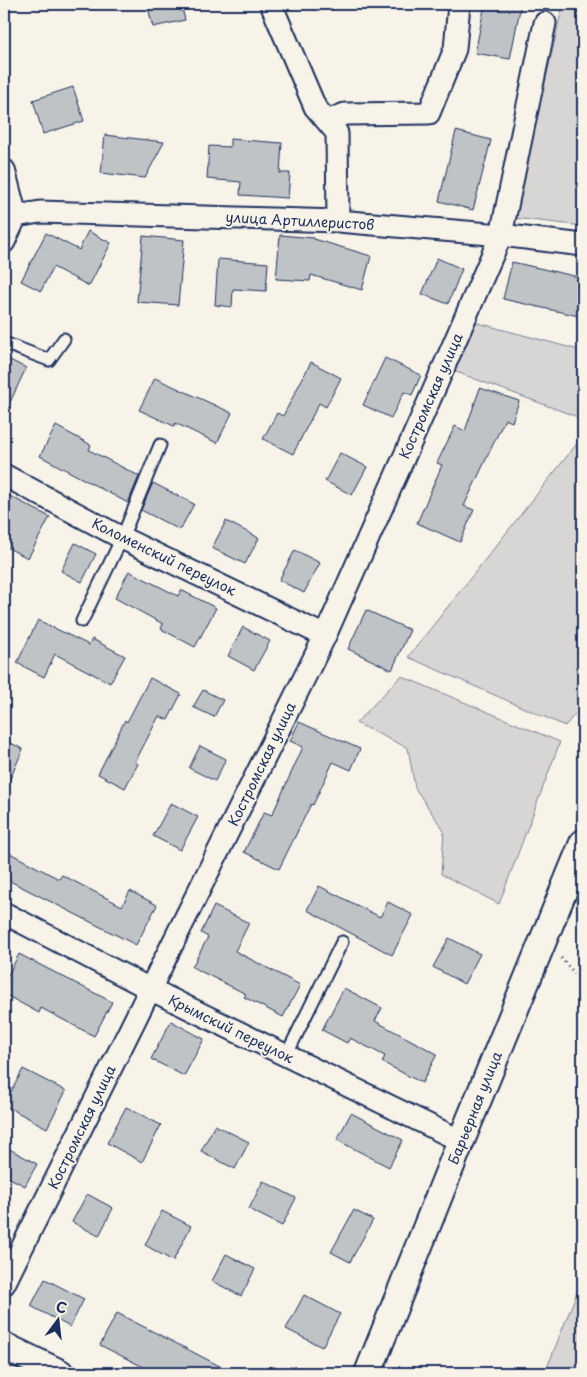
<svg xmlns="http://www.w3.org/2000/svg" width="587" height="1377" font-family="'Playpen Sans',sans-serif">
<rect width="100%" height="100%" fill="#f7f3e8"/>
<filter id="ink" filterUnits="userSpaceOnUse"><feTurbulence type="fractalNoise" baseFrequency=".02" numOctaves="2"/><feDisplacementMap in="SourceGraphic" scale="10" xChannelSelector="R" yChannelSelector="G"/><feConvolveMatrix kernelMatrix="1 2 1 2 8 2 1 2 1" color-interpolation-filters="sRGB"/></filter>
<g filter="url(#ink)">
<!-- green -->
<path fill="#d7d6d4" stroke="#798299" d="M563,4H583V226L514,218Z
M474,322L583,351V419L451,370Z
M583,436V705L565,726L408,657Z
M401,676L560,742L499,904L441,874L444,831L415,788L408,748L356,723Z
M583,1277V1373H545Z"/>
<!-- building -->
<path fill="#c0c3c5" stroke="#1b2f5e" d="M147,4H181L185,20L153,27Z
M485,4H521L510,59L475,53Z
M73,87L84,121L43,134L33,100Z
M456,131L491,140L473,210L439,201Z
M105,135L164,142L145,178L101,173Z
M230,139L282,143L280,173H290L288,198L240,195L241,182L207,179L209,146L230,147Z
M88,231L111,243L89,286L53,267L41,291L21,281L46,233L79,250Z
M280,235L314,238V239L371,256L362,290L311,275L310,281L276,279Z
M143,236L184,240L178,305L137,302Z
M437,258L462,269L448,304L422,294Z
M218,259L268,263L266,291L233,289L232,307L215,305Z
M512,262L583,278V317L503,299Z
M4,357L26,368L4,415Z
M385,358L421,375L412,395L404,392L391,418L363,405Z
M311,362L341,378L326,407L319,403L293,454L263,439L277,413L283,416Z
M155,378L232,413L217,443L175,423L174,426L139,410Z
M480,388L519,401L512,422L505,419L464,506L474,510L460,542L417,523L442,465L437,463L455,426L465,431Z
M56,426L91,445L89,450L139,476L128,503L40,456Z
M340,453L367,467L352,495L325,481Z
M153,483L194,504L180,530L141,510Z
M4,493L50,517L28,558L4,546Z
M226,521L259,538L245,564L212,548Z
M75,543L96,554L82,582L61,571Z
M295,550L320,563L304,593L279,580Z
M129,571L178,596L181,590L216,608L195,647L161,629L163,624L115,598Z
M366,610L410,630L392,670L348,649Z
M38,620L89,645L92,639L125,656L110,683L55,654L44,677L17,663Z
M243,627L270,641L254,670L228,656Z
M150,678L181,694L168,720L159,716L135,762L138,764L125,788L98,774L125,720L127,722Z
M203,690L223,700L214,717L193,707Z
M299,722L360,749L351,770L333,762L313,805L311,804L279,869L244,852L264,812L272,815L303,747L290,741Z
M4,740L23,749L4,793Z
M200,746L226,759L215,781L189,768Z
M171,803L198,817L180,850L153,836Z
M4,850L59,879L62,875L122,906L130,891L157,905L136,945L4,878Z
M319,886L380,917L388,902L413,915L392,955L307,910Z
M214,906L249,923L235,951L300,985L283,1017L244,997L246,994L192,967L208,937L201,933Z
M449,938L480,954L464,984L433,967Z
M19,954L112,1002L94,1036L41,1008L39,1013L4,994V983Z
M344,988L382,1008L375,1021L437,1054L422,1083L382,1062L385,1056L350,1038L347,1043L322,1030Z
M171,1021L204,1039L184,1076L151,1059Z
M23,1069L66,1091L47,1128L4,1105Z
M126,1107L161,1125L142,1162L107,1143Z
M351,1113L403,1140L389,1167L337,1140Z
M215,1125L249,1142L235,1169L201,1151Z
M4,1146L37,1164L25,1186L4,1175Z
M263,1181L296,1198L282,1226L249,1209Z
M87,1194L113,1208L99,1236L72,1222Z
M354,1210L373,1220L350,1262L331,1252Z
M162,1211L191,1226L173,1261L145,1245Z
M226,1254L255,1269L241,1296L212,1281Z
M45,1279L84,1299L70,1327L31,1306Z
M304,1295L340,1314L322,1347L286,1329Z
M117,1313L187,1349L233,1373H155L100,1345Z"/>
<g fill="none" stroke-linecap="round" stroke-linejoin="round">
<defs>
<path id="service" d="M4,343L49,360L64,339
M82,621L122,538L160,445
M286,1056L342,942"/>
<path id="minor" d="M271,4L315,107L337,133L338,221
M327,121L345,114L429,113L455,49L459,4
M4,170L16,216
M16,216L40,212L338,221L501,235L583,245
M4,242L16,216
M4,475L122,538L325,636
M4,913L150,989L461,1141
M4,1284L325,636L436,385L501,235L545,23"/>
<path id="tertiary" d="M4,1346L60,1373
M368,1373L461,1141L583,843"/>
</defs>
<!-- service casing -->
<use href="#service" stroke="#1b2f5e" stroke-width="15"/>
<!-- minor casing -->
<use href="#minor" stroke="#1b2f5e" stroke-width="25"/>
<!-- tertiary casing -->
<use href="#tertiary" stroke="#1b2f5e" stroke-width="30"/>
<!-- path -->
<path stroke="#1b2f5e" stroke-width="3" stroke-dasharray="1 4" stroke-linecap="butt" d="M561,958L583,983"/>
<!-- service -->
<use href="#service" stroke="#f7f3e8" stroke-width="11"/>
<!-- minor -->
<use href="#minor" stroke="#f7f3e8" stroke-width="21"/>
<!-- tertiary -->
<use href="#tertiary" stroke="#f7f3e8" stroke-width="26"/>
</g>
</g>
<g text-anchor="middle" stroke-width="4" stroke-linejoin="round" paint-order="stroke">
<!-- street labels -->
<g font-size="14" fill="#1b2f5e" stroke="#f7f3e8">
<text transform="translate(300 221) rotate(3)" y="5">улица Артиллеристов</text>
<text transform="translate(431 396) rotate(-66)" y="5">Костромская улица</text>
<text transform="translate(164 557) rotate(26)" y="5">Коломенский переулок</text>
<text transform="translate(262 764) rotate(-64)" y="5">Костромская улица</text>
<text transform="translate(231 1029) rotate(26)" y="5">Крымский переулок</text>
<text transform="translate(475 1108) rotate(-68)" y="5">Барьерная улица</text>
<text transform="translate(82 1127) rotate(-64)" y="5">Костромская улица</text>
</g>
</g>
<!-- margin -->
<rect width="587" height="1377" fill="none" stroke="#f7f3e8" stroke-width="20"/>
<rect x="10" y="10" width="567" height="1357" fill="none" stroke="#1b2f5e" stroke-width="2" filter="url(#ink)"/>
<!-- north arrow -->
<g transform="translate(58 1320) rotate(15)" stroke="#f7f3e8" stroke-width="4" paint-order="stroke">
<path d="M0-4L9 19L0 12L-9 19Z" fill="#1b2f5e"/>
<text y="-8" font-size="14" font-weight="bold" text-anchor="middle" fill="#1b2f5e">С</text>
</g>
</svg>
